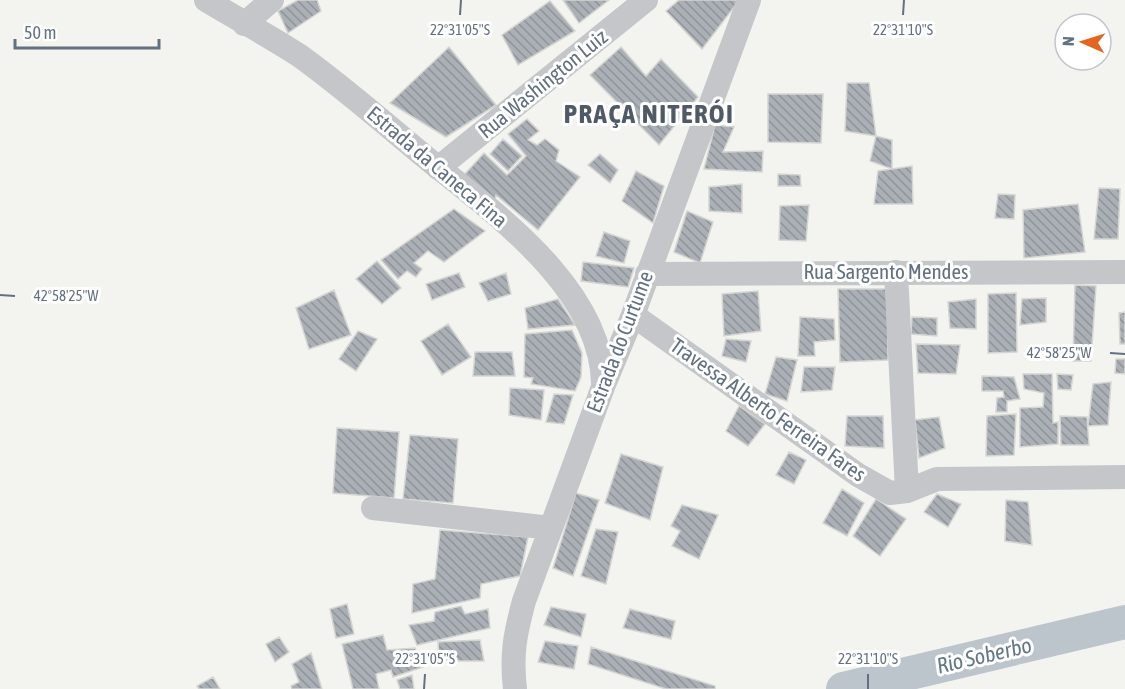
<svg xmlns="http://www.w3.org/2000/svg" width="1125" height="689" font-family="'Asap Condensed',sans-serif">
<defs>
<pattern id="building-back-hatch" width="6" height="6" patternUnits="userSpaceOnUse" patternTransform="scale(1.5)"><rect width="6" height="6" fill="#aab0b6"/><path d="M-1 5l2 2M0 0l6 6M5-1l2 2" fill="none" stroke="#8e9499"/></pattern>
</defs>
<rect width="100%" height="100%" fill="#f3f4ef"/>
<g fill="none" stroke-linecap="round" stroke-linejoin="round">
<!-- river -->
<path stroke="#bcc5cb" stroke-width="34" d="M843,689L1125,622"/>
</g>
<!-- building -->
<path fill="url(#building-back-hatch)" stroke="#d5d5d2" stroke-width="1.5" d="M298,0H317L321,11L288,33L278,11Z
M563,0H609L579,23Z
M679,0H735L738,2L702,49L666,11Z
M550,1L575,31L518,65L502,35Z
M449,47L496,105L446,137L390,103Z
M621,47L646,76L661,59L698,97L659,145L590,75Z
M847,83H869L876,136L845,131Z
M768,94H823L821,143L768,142Z
M527,119L539,131L528,140L537,145L545,139L559,150L556,161L580,177L538,230L496,195L494,203L464,175L484,153L507,175L526,156L508,134Z
M715,125L734,127L723,152L763,151L762,172L704,169Z
M876,136L892,140V169L870,161Z
M503,139L522,156L508,171L490,154Z
M600,154L618,170L610,183L588,165Z
M912,166L913,204H874L878,171Z
M636,171L664,186L653,223L622,201Z
M778,174L800,175L801,186H778Z
M742,184V213L709,211V187Z
M1099,188L1120,189L1118,239H1094Z
M998,194L1015,195L1014,219L995,218Z
M1078,204L1085,252L1024,258L1023,210Z
M809,205L806,241L779,240L780,206Z
M454,209L485,231L444,262L428,251L414,263L422,269L416,277L407,271L398,279L381,260Z
M687,211L713,222L700,263L674,252Z
M604,232L630,241L624,263L596,256Z
M377,261L401,288L382,304L356,279Z
M583,262L634,268L628,287L581,281Z
M459,273L465,287L432,300L426,284Z
M506,273L511,294L488,301L479,283Z
M1075,285L1096,286L1091,361H1073Z
M838,289H887L888,360L840,362Z
M334,290L351,335L309,349L296,308Z
M758,291L761,331L724,336L722,294Z
M1016,293L1017,352L988,353V294Z
M1046,298V322L1020,325L1022,299Z
M558,299L575,325L528,329L525,308Z
M976,299V329L950,328L948,302Z
M1125,312V344H1120L1119,313Z
M800,317L834,319L835,340L814,342L815,356H798Z
M912,317L937,318V336L911,334Z
M448,324L471,357L442,375L421,341Z
M572,330L582,353L581,377L575,391L531,384L533,378L524,377L525,334Z
M358,331L377,339L356,371L339,359Z
M726,339L751,341L746,362L722,356Z
M916,344L960,345L956,374L918,373Z
M475,352H512L515,376H473Z
M776,357L797,360L787,401L765,394Z
M1116,359H1125V374L1115,373Z
M804,367H835L832,390L801,392Z
M1023,374H1052L1053,423L1058,422V444L1020,447V408L1043,407L1044,393L1024,389Z
M1057,374L1073,375L1071,390L1058,389Z
M982,376L1014,377L1020,399L1007,401V412H996L997,398L1004,397L1003,391H982Z
M1111,382L1108,425L1088,426L1093,384Z
M510,388L544,390L541,420L509,415Z
M554,394L573,395L564,424L546,422Z
M739,406L765,424L748,446L726,431Z
M1016,414L1014,455L986,456L987,416Z
M847,416H883L884,448L845,446Z
M1060,416L1087,417L1089,445H1061Z
M939,417L945,448L919,458L915,420Z
M337,428L399,432L394,498L333,493Z
M410,435L458,439L453,503L403,499Z
M789,452L806,460L794,484L776,475Z
M621,454L663,467L650,520L605,503Z
M842,489L864,503L847,536L823,523Z
M576,493L599,500L573,576L553,568Z
M937,494L961,504L948,527L924,512Z
M876,499L906,519L880,556L853,536Z
M1006,500L1028,502L1032,545L1005,541Z
M682,505L718,515L699,559L672,546L680,531L671,526Z
M596,529L618,532L606,584L581,576Z
M440,530L528,537L520,576L481,584L480,598L412,613L413,584L435,579Z
M347,604L354,634L336,638L330,609Z
M461,606L465,614L488,609L490,628L417,645L409,625L434,621L435,612Z
M551,607L586,614L581,637L544,625Z
M630,609L675,621L671,639L623,628Z
M383,635L387,650L415,648L423,667L393,677L391,670L376,674L379,689H353L342,644Z
M279,637L289,652L275,662L266,644Z
M480,640L484,661H439L438,642Z
M545,641L578,646L574,669L538,662Z
M591,647L715,686V689H666L588,664Z
M311,653L322,689H292L291,686L299,682L292,664Z
M412,675L414,689H400L397,680Z
M213,677L220,689H199L197,686Z"/>
<g fill="none" stroke-linecap="round" stroke-linejoin="round">
<!-- minor -->
<path stroke="#c4c6ca" stroke-width="24" d="M206,0C237,19 270,36 300,56C343,87 383,122 424,156C491,211 602,287 603,384
M244,24L272,0
M438,168L646,0
M896,272L907,491
M647,274L1125,272
M633,315L858,475L890,493L907,491L937,479L1125,477
M373,508L551,528
M515,689C511,655 515,634 524,601L603,387L633,315L749,0"/>
</g>
<!-- ticks -->
<path fill="none" stroke="#637081" stroke-width="2" d="M460,15L461,0M903,15L904,0M0,295L15,296M1110,353L1125,354M424,689L425,674M868,689V674"/>
<g text-anchor="middle" stroke-width="6" stroke-linejoin="round" paint-order="stroke">
<!-- street labels -->
<g font-size="21" fill="#637081" stroke="#fff">
<text transform="translate(543 84) rotate(-39)" y="7">Rua Washington Luiz</text>
<text transform="translate(437 167) rotate(40)" y="7">Estrada da Caneca Fina</text>
<text x="886" y="279">Rua Sargento Mendes</text>
<text transform="translate(620 342) rotate(-69)" y="7">Estrada do Curtume</text>
<text transform="translate(768 410) rotate(35)" y="7">Travessa Alberto Ferreira Fares</text>
</g>
<!-- water labels -->
<g font-size="22" font-style="italic" fill="#637885" stroke="#fff">
<text transform="translate(984 655) rotate(-13)" y="8">Rio Soberbo</text>
</g>
<!-- district labels -->
<g font-size="27" font-weight="bold" letter-spacing="1.5" fill="#505a66" stroke="#fff">
<text x="649" y="123">PRAÇA NITERÓI</text>
</g>
</g>
<g font-size="15" text-anchor="middle" fill="#637081" stroke="#fff" stroke-width="6" stroke-linejoin="round" paint-order="stroke">
<text x="460" y="35">22°31'05"S</text>
<text x="903" y="35">22°31'10"S</text>
<text x="66" y="301">42°58'25"W</text>
<text x="1059" y="358">42°58'25"W</text>
<text x="425" y="664">22°31'05"S</text>
<text x="868" y="664">22°31'10"S</text>
</g>
<!-- north arrow -->
<g transform="translate(1083 42) rotate(273)"><circle r="28" fill="#ffffff" stroke="#c1c6cd" stroke-width="1.5"/>
<path d="M0-4.5L10 22L0 15L-10 22Z" fill="#e36520"/>
<text y="-9" font-size="16" font-weight="bold" text-anchor="middle" fill="#637081">N</text>
</g>
<!-- scale -->
<path d="M15 39v9h144v-9" fill="none" stroke="#637081" stroke-width="3"/>
<text x="24" y="39" font-size="18" fill="#637081" stroke="#ffffff" stroke-width="4.5" paint-order="stroke">50 m</text>
</svg>
